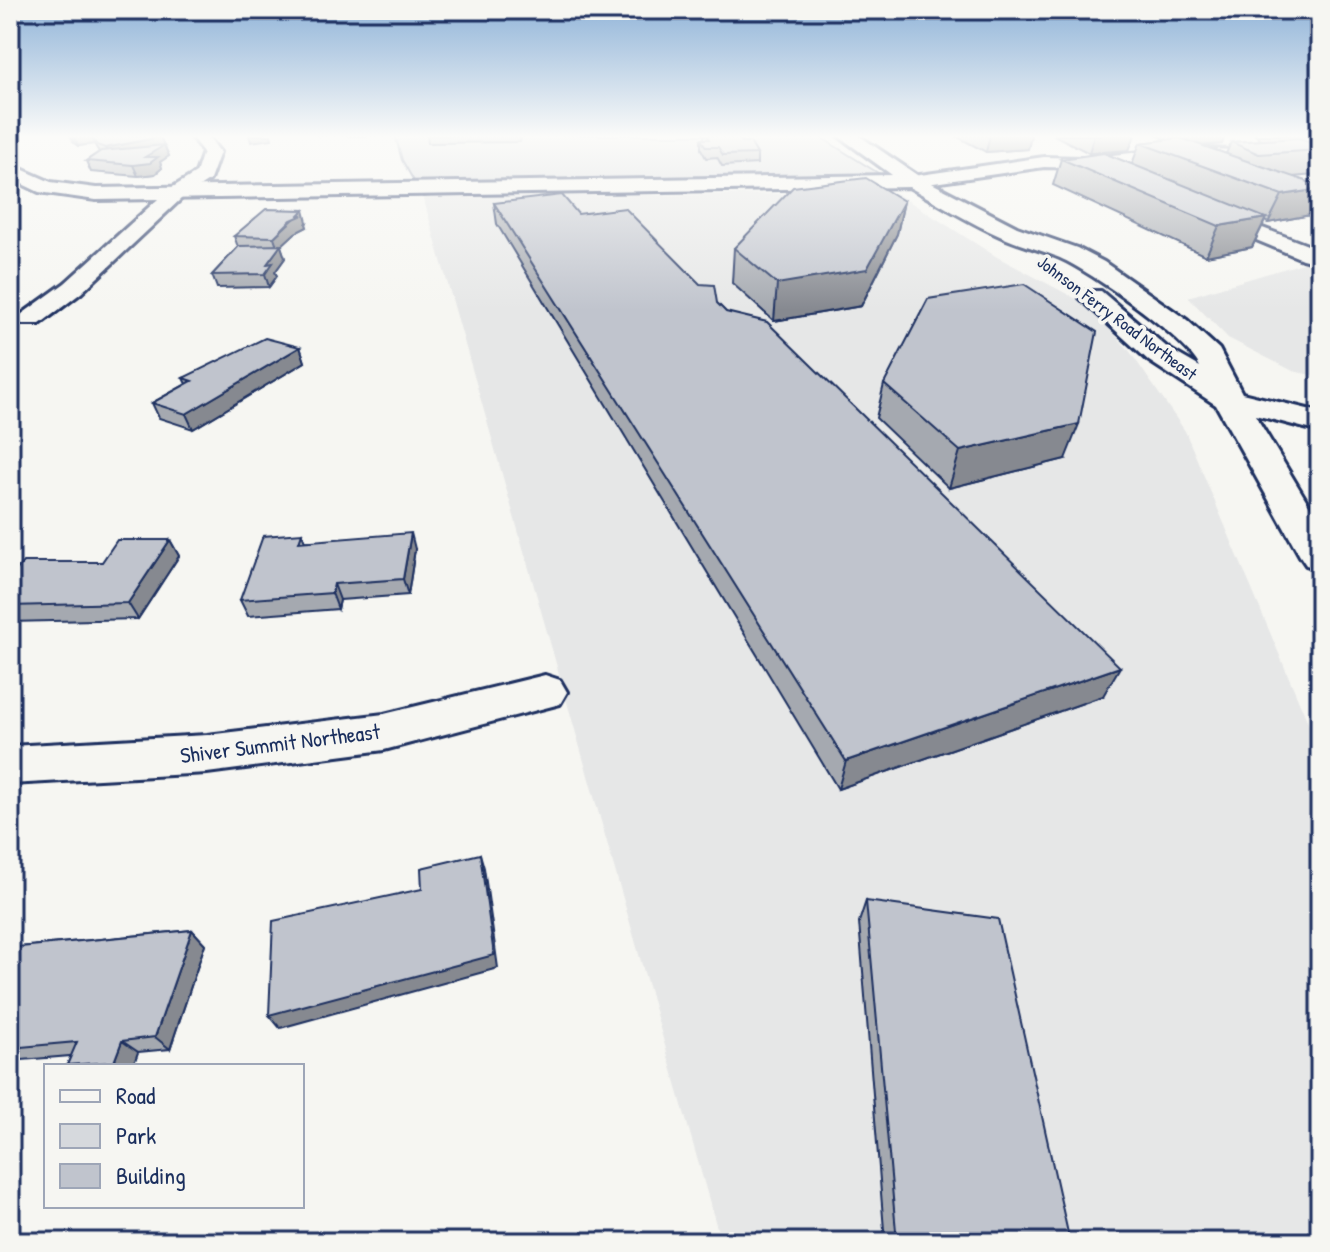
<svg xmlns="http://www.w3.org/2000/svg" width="1330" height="1252" font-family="'Patrick Hand',sans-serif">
<rect width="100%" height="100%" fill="#f6f6f2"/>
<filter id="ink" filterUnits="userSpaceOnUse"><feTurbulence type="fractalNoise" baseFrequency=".0125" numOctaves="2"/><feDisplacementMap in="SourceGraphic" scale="16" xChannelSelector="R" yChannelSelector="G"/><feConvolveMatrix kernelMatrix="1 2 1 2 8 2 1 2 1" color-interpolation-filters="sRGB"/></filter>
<g filter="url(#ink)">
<!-- built -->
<path fill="#e6e7e7" d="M896,193L997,257L1086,304L1128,349L1185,431L1320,751V1242H721L423,197Z
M1320,258V377L1293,371L1228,338L1188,297Z"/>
<!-- green -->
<path fill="#d6d9dd" stroke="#78849e" stroke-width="2" d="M395,135H817L883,176L548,182L423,197L402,160Z"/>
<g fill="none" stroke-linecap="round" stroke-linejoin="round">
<defs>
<path id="street" d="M190,135H207L220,152L210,180L182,198L81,293L40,324H22L18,319L22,314L65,283L168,190L196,173L203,152Z
M1179,148L1320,153V163L1179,158L1084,168L1044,167L913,186L904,181L913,176L1044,157L1084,158Z
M1210,208L1318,249L1320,255L1310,261L1302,259L1203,218L1200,214L1203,210Z
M545,675L560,680L567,692L560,704L384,750L207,773L10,784V746L207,735L384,714Z"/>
<path id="secondary" d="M837,135H858L920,177L1017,227L1077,248L1104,262L1187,320L1219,349L1242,393L1320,412V432L1255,415L1320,523V569L1306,565L1300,556L1216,405L1149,361L1079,297L1083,291H1101L1169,349L1200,367C1188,339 1090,271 1060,258C1041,250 1020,245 1002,237C970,223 940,204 909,187L96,200L39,192L10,178V164L51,182L96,188L892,175Z"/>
</defs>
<!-- street casing -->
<use href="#street" stroke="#1b2f5e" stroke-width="6"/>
<!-- secondary casing -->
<use href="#secondary" stroke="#1b2f5e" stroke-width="6"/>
<!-- street -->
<use href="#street" fill="#f6f6f2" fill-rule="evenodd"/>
<!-- secondary -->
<use href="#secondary" fill="#f6f6f2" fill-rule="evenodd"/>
</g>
<!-- wall -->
<path fill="#a5a9b0" stroke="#1b2f5e" stroke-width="2" d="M70,135H159L169,156L160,162L162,168L155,174L138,176L91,172L86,161L99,152L94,144L78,146L74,143Z
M316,135H398L386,136Z
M427,135H522L520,142L428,143Z
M704,135H736L742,142L757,154V164L722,166L717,157L706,158L701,149V139H704Z
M954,135H1031L1028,149L986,152Z
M1054,135H1135L1129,150L1089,153Z
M1157,135H1225L1222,144L1202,145L1226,154L1231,142L1261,140L1255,135H1320V164L1315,175L1292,177L1320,186V196L1310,215L1268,223L1265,221L1252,247L1206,256L1053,185L1061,159L1132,164L1140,143L1167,140Z
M904,201L897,234L861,306L774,321L732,283L734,248Z
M494,203L578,214L717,303L1103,696L838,789L497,224Z
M307,222L306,224L307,227L295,233L281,246L285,258L275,272L277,276L269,287L217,288L212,275L238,247L234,236Z
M300,347L305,362L193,429L159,418L152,403L186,384L183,378Z
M884,384L1065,459L949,488L876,418Z
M302,533L305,541L415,549L408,595L340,600L338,609L248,616L240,600Z
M170,540L179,556L138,619L10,622V606L102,562Z
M866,901L1070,1242H885L859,922Z
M192,930L205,944L170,1049L138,1052L133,1066H69L67,1065L71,1056L10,1061V948Z"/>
<!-- shaded-wall -->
<path fill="#868990" stroke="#1b2f5e" stroke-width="2" d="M78,135H153L91,136L94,144L78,146L73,136Z
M249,135H271L272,139L251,142Z
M990,135H1031L1028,149L986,152Z
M1094,135H1135L1129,150L1089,153Z
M1190,135H1225L1222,144L1185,147Z
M160,137L169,156L160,162L162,168L155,174L138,176L133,165L110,158L105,148Z
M1320,189V196L1310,215L1268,223L1282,195Z
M904,201L897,234L861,306L774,321L777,284Z
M304,210L307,222L306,224L307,227L295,233L281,246L285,258L275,272L277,276L269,287L265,274L267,264L278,249L274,237Z
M1266,218L1252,247L1206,256L1219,226Z
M10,226L16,236L10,238L14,245L10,246Z
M300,347L305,362L193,429L186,414Z
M1079,424L1065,459L949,488L960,451Z
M411,533L415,549L408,595L403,579Z
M170,540L179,556L138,619L128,603Z
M334,584L340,600L338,609L332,593Z
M1120,667L1103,696L838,789L846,761Z
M480,854L484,868L498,968L280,1028L269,1015Z
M192,930L205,944L170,1049L155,1037Z
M122,1041L138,1052L133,1066H120L114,1062Z"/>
<!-- building -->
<path fill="#c0c4cd" stroke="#1b2f5e" stroke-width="2" d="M97,135H159L160,137L105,148L97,145L91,136Z
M707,135H736L742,142H750L757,154L723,155L718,147H706L701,139H709Z
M1180,138L1320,186V189L1282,195L1140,143Z
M1299,138L1320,147V150L1259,154L1231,142Z
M165,145L145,157H158L150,163L133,165L86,161L101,151Z
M1104,153L1266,218L1219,226L1061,159Z
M866,178L904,201L867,269L777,284L734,248L793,187Z
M562,195L578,214L625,208L700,284L714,285L717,303L726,312L767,322L1120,667L846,761L494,203Z
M266,209L304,210L299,215H303L291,220L274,237L234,236Z
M281,245L267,264L273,263L265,274L212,275L239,246Z
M1024,284L1097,332L1079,424L960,451L884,384L928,299Z
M265,338L300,347L186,414L152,403L192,381L183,378Z
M302,533L299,542L411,533L403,579L334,584L332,593L240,600L263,536Z
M117,540H170L128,603L10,606V578L23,562H102Z
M480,854L494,955L269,1015L273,921L422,889L421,868Z
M866,901L998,919L1070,1242H897Z
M192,930L155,1037L122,1041L114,1062L67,1065L77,1042L10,1048V948Z"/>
</g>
<!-- sky -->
<linearGradient id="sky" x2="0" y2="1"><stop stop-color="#8fb3d8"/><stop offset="0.44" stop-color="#fbfbf9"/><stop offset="1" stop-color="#fbfbf9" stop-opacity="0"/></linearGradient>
<rect width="1330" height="310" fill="url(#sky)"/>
<g text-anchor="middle" stroke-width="7" stroke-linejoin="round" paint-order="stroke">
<!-- far-street labels -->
<g font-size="18" fill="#1b2f5e" stroke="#f6f6f2">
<text transform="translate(1117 318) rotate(37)" y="6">Johnson Ferry Road Northeast</text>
</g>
<!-- street labels -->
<g font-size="22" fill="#1b2f5e" stroke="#f6f6f2">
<text transform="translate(280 743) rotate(-7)" y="8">Shiver Summit Northeast</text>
</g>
</g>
<!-- margin -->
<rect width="1330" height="1252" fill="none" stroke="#f6f6f2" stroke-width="40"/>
<rect x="20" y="20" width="1290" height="1212" fill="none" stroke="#1b2f5e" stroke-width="3" filter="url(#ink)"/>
<!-- legend -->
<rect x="44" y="1064" width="260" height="144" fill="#f6f6f2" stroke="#9ea6b7" stroke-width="2"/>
<rect x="60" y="1090" width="40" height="12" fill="#f6f6f2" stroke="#9ea6b7" stroke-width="2"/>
<text x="116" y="1104" font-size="24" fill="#1b2f5e">Road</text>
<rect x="60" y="1124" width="40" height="24" fill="#d6d9dd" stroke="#9ea6b7" stroke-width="2"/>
<text x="116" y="1144" font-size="24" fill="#1b2f5e">Park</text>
<rect x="60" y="1164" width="40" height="24" fill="#c0c4cd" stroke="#9ea6b7" stroke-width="2"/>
<text x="116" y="1184" font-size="24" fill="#1b2f5e">Building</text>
</svg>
